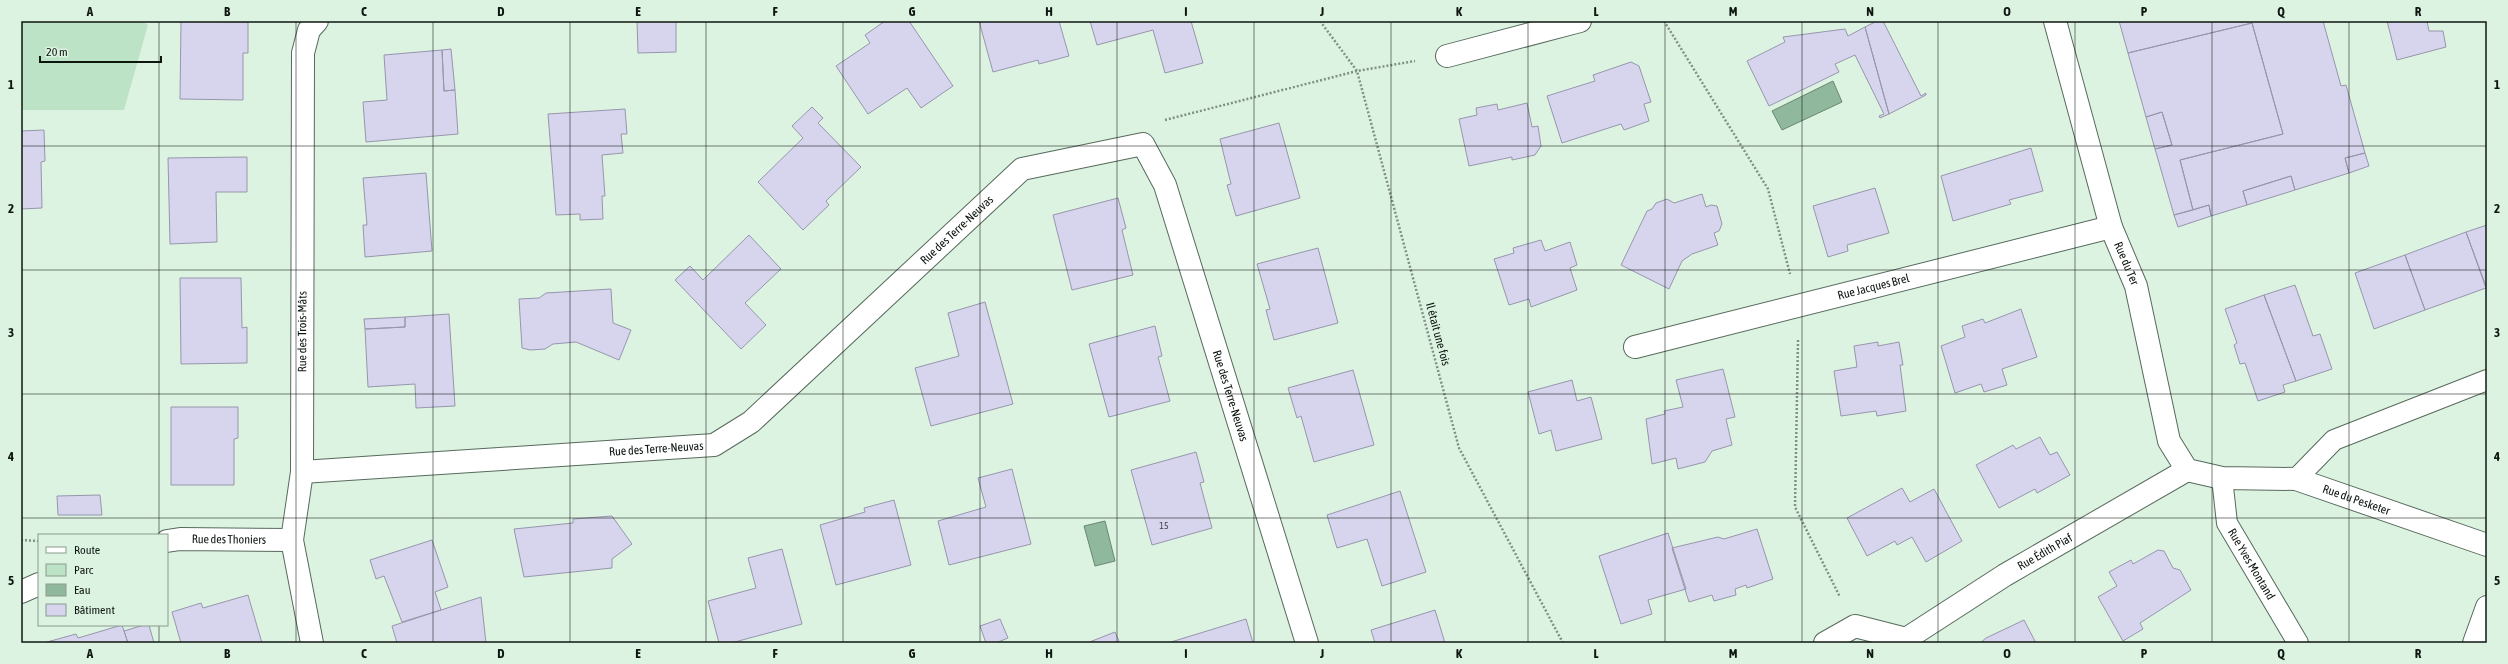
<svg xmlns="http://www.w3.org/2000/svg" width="2508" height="664" font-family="'Asap Condensed',sans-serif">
<rect width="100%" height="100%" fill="#ddf3e2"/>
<!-- green -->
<path fill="#bce3c6" d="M21,21H142L148,25L124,110H21Z"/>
<!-- water -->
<path fill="#90b89c" stroke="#698772" d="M1833,81L1842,102L1782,130L1772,111Z
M1105,521L1115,561L1095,566L1084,526Z"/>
<!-- building -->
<path fill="#d6d5ed" stroke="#9796ac" d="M181,21L248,22V53H243V100L180,99Z
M637,21H676V52L638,53Z
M885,21H909L953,86L921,108L907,88L868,114L836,66L870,43L865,35Z
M979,21H1059L1069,56L1039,64L1038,60L993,72Z
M1090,21H1191L1203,63L1165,73L1153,30L1097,45Z
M1877,21H1883L1921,96L1926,93V95L1889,114L1865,27Z
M2119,21H2323L2341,86L2346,85L2365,153L2345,158L2349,173L2295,190L2291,176L2243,191L2247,205L2211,216L2209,205L2193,210L2180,160L2283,134L2252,23L2128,53Z
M2387,21H2427L2429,31H2443L2446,47L2397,60Z
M2252,23L2283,134L2180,160L2193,210L2174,215L2155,149L2172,145L2162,112L2146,117L2128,53Z
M1865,27L1889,114L1880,118L1879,116L1884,114L1855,55L1835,64L1839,72L1769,106L1747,61L1785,42L1783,37L1845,29L1848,36Z
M451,49L455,90L444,91L442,50Z
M442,50L444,91L455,90L458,134L366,142L363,102L387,100L384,55Z
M1631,62L1639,66L1651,102L1644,104L1649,121L1624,130L1621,124L1562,143L1547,96L1595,81L1593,75Z
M1527,103L1532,127L1538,126L1541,146L1535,155L1512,160V157L1469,166L1459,119L1477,115L1476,108L1497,104L1498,110Z
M812,107L823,118L818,123L861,167L826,201L829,205L803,230L758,182L803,138L792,126Z
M625,109L627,134H621L623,153L602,155L605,196H602L603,219L580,220V214L556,215L548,114Z
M2162,112L2172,145L2155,149L2146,117Z
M1279,123L1300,198L1236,216L1227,185L1231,184L1220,139Z
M44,130L45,161L41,162L42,208L21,209V131Z
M2031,148L2043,191L2009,200L2011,204L1953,221L1941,176Z
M2365,153L2369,166L2349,173L2345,158Z
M247,157V192H216L217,242L170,244L168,158Z
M426,173L432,251L365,257L363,225H367L363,178Z
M2291,176L2295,190L2247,205L2243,191Z
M1875,188L1889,233L1847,245L1848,251L1828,257L1813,206Z
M1702,194L1706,207L1711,205L1717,206L1722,224L1719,231L1714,233L1718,245L1692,254L1682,261L1669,289L1621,265L1647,211L1652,209L1656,203L1667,199L1674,203Z
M1118,198L1126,228L1122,230L1133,275L1072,290L1053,215Z
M2209,205L2211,216L2178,227L2174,215Z
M2487,225V289L2466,232Z
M2466,232L2486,288L2425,310L2405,255Z
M749,235L781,269L745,303L766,325L741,349L675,280L690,266L703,280Z
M1541,240L1545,251L1570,242L1577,265L1570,268L1577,290L1531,307L1529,299L1509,305L1494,259L1514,253L1513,248Z
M1318,248L1338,323L1274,340L1266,310L1270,309L1257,264Z
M2405,255L2425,310L2374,329L2355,273Z
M180,278H241L242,328L247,327V363L181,364Z
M2295,285L2313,336L2320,334L2332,369L2296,381L2264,295Z
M611,289L613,323L631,330L619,360L576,342L553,344L545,349L530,350L522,348L519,299L539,298L546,293Z
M2264,295L2296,381L2283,385L2285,392L2258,401L2245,363L2240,364L2234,345L2237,343L2225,309Z
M985,302L1013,404L931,426L915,368L959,356L948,313Z
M2021,309L2037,357L2002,369L2007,385L1984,392L1981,384L1955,393L1941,346L1965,337L1962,326L1983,319L1985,323Z
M449,314L455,406L416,408L415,384L368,387L365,329L405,327V317Z
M405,317V327L365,329L364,319Z
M1155,326L1162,356L1158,357L1170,401L1109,417L1089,344Z
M1878,342V346L1899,342L1903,365H1900L1906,411L1877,416L1876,411L1841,416L1834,371L1857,367L1854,346Z
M1723,369L1735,417L1726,419L1732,445L1712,451L1705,462L1678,469L1676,458L1652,464L1646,419L1665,414L1664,411L1683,407L1676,380Z
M1353,370L1374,445L1314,462L1301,416L1297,418L1288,388Z
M1572,380L1577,401L1591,397L1602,439L1556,451L1551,430L1539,434L1528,392Z
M171,407H238V438L234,439V485H171Z
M2040,437L2050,455L2057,452L2070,475L2037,493L2035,489L1999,508L1976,465L2013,445L2016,449Z
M1196,452L1204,482L1200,483L1212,528L1152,545L1131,470Z
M1012,469L1031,544L949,565L938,521L986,507L978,478Z
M1902,488L1910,502L1934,489L1962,541L1926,562L1912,537L1897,545L1895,541L1867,556L1847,518Z
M1400,491L1426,572L1382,586L1367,539L1337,548L1327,515Z
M100,495L102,515H58L57,496Z
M894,500L911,565L836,585L820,525L865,512L864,508Z
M612,516L632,544L612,559V568L524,577L514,529L573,523V519Z
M1757,529L1773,579L1747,588L1746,585L1735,589L1736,595L1714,601L1712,595L1689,602L1672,548L1718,537L1724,539Z
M1668,533L1686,589L1648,600L1652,614L1621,624L1599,556Z
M432,540L448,587L435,592L441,610L402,622L384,576L376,579L370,560Z
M782,549L802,624L731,643H719L708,601L756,588L748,558Z
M2158,550L2164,551L2173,568L2180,570L2191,590L2140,623L2143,629L2123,641L2098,597L2117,586L2109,572L2131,560L2133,564Z
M248,595L262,643H181L172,612L201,603L203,608Z
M481,597L486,643H397L392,626Z
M1435,610L1445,643H1375L1371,630Z
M1000,619L1008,638L996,643H986L980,626Z
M1246,619L1253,643H1171V642Z
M2024,620L2036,643H1980L1986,638Z
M122,625L128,643L47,642L76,634L78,638Z
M144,625H149L154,643H128L124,631Z
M1115,632L1119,641L1114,643H1087Z"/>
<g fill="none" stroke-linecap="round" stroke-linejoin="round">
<defs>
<g id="lane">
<path id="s1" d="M2222,478L2227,523L2298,643"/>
<path d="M2296,479L2334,440L2487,380"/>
</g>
<g id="street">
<path id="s2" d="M2055,21L2111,227L2136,286L2169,441L2187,470L2222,478L2296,479L2487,545"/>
<path d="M1447,56L1580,21"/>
<path id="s3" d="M1635,347L2111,227"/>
<path id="s4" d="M302,472L714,445L751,422L1022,169L1143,144L1165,185L1307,643"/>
<path id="s5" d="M167,541L180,539L292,540"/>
<path d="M21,592L39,584"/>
<path id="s6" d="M1906,639L2005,575L2187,470"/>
<path id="s7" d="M312,643L292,540L302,472L303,53L309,30L317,21"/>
<path d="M1825,643L1855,626L1906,639L1908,643"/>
<path d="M2474,643L2487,607"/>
</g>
</defs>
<!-- lane casing -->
<use href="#lane" stroke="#576a5c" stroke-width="22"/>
<!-- street casing -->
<use href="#street" stroke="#576a5c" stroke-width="24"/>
<!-- path -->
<path stroke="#809084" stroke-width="2.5" stroke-dasharray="2 2" stroke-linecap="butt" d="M1320,21L1357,71L1459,448L1563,643
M1664,21L1768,189L1790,274
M1165,120L1357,71L1415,61
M1798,340L1795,507L1840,597
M21,540L39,541"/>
<!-- lane -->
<use href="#lane" stroke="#fff" stroke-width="20"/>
<!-- street -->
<use href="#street" stroke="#fff" stroke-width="22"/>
</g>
<!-- grid -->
<path fill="none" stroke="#0e1610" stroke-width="1" stroke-opacity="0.55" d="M159,21V535M296,21V643M433,21V643M570,21V643M706,21V643M843,21V643M980,21V643M1117,21V643M1254,21V643M1391,21V643M1528,21V643M1665,21V643M1802,21V643M1938,21V643M2075,21V643M2212,21V643M2349,21V643M21,146H2487M21,270H2487M21,394H2487M21,518H2487M159,625V643"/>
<g text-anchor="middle" stroke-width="3" stroke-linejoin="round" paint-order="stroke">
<!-- number labels -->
<g font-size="10" fill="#404647">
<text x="1164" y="529">15</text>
</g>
<!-- street labels -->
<g font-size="12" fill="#0e1610" stroke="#ddf3e2">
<text dy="4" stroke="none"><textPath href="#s4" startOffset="738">Rue des Terre-Neuvas</textPath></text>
<text dy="4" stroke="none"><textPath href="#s2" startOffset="253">Rue du Ter</textPath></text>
<text dy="4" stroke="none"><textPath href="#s3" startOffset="246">Rue Jacques Brel</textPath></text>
<text dy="4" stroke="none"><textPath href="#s7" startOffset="314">Rue des Trois-Mâts</textPath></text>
<text transform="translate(1438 334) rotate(75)" y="4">Il était une fois</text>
<text dy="4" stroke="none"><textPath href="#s4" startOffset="1218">Rue des Terre-Neuvas</textPath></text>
<text dy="4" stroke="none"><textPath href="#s4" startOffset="355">Rue des Terre-Neuvas</textPath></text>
<text dy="4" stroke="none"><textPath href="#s2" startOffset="644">Rue du Pesketer</textPath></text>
<text dy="4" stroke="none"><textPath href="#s5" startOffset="62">Rue des Thoniers</textPath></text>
<text dy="4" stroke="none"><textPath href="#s6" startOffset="164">Rue Édith Piaf</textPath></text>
<text dy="4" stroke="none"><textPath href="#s1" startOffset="93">Rue Yves Montand</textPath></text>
</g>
</g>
<!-- border -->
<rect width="2508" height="664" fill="none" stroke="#ddf3e2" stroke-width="44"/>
<!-- legend -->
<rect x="38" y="534" width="130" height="92" fill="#ddf3e2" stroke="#8a9b8e"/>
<rect x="46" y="547" width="20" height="6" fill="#ffffff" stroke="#8a9b8e"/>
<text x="74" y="554" font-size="12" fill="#0e1610">Route</text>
<rect x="46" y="564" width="20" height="12" fill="#bce3c6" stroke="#8a9b8e"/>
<text x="74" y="574" font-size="12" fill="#0e1610">Parc</text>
<rect x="46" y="584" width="20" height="12" fill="#90b89c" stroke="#8a9b8e"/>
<text x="74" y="594" font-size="12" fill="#0e1610">Eau</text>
<rect x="46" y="604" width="20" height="12" fill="#d6d5ed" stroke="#8a9b8e"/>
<text x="74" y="614" font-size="12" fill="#0e1610">Bâtiment</text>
<!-- scale -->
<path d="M40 56v6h121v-6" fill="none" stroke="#0e1610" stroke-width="2"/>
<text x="46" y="56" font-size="12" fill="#0e1610" stroke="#ddf3e2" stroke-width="3" paint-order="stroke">20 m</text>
<rect x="22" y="22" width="2464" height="620" fill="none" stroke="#0e1610" stroke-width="1.5"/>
<g font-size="13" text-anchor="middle" font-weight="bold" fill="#0e1610">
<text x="90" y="16">A</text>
<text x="227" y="16">B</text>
<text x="364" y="16">C</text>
<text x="501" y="16">D</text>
<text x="638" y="16">E</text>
<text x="775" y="16">F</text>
<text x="912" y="16">G</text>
<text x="1049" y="16">H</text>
<text x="1186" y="16">I</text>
<text x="1322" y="16">J</text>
<text x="1459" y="16">K</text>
<text x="1596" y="16">L</text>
<text x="1733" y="16">M</text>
<text x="1870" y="16">N</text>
<text x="2007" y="16">O</text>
<text x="2144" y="16">P</text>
<text x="2281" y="16">Q</text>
<text x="2418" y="16">R</text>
<text x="11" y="89">1</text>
<text x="2497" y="89">1</text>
<text x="11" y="213">2</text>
<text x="2497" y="213">2</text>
<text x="11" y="337">3</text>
<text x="2497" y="337">3</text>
<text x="11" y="461">4</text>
<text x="2497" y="461">4</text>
<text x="11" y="585">5</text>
<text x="2497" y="585">5</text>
<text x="90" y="658">A</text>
<text x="227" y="658">B</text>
<text x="364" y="658">C</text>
<text x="501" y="658">D</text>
<text x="638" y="658">E</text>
<text x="775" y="658">F</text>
<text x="912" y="658">G</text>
<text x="1049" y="658">H</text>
<text x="1186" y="658">I</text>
<text x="1322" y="658">J</text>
<text x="1459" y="658">K</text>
<text x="1596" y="658">L</text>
<text x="1733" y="658">M</text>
<text x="1870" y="658">N</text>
<text x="2007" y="658">O</text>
<text x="2144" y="658">P</text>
<text x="2281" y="658">Q</text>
<text x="2418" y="658">R</text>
</g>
</svg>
